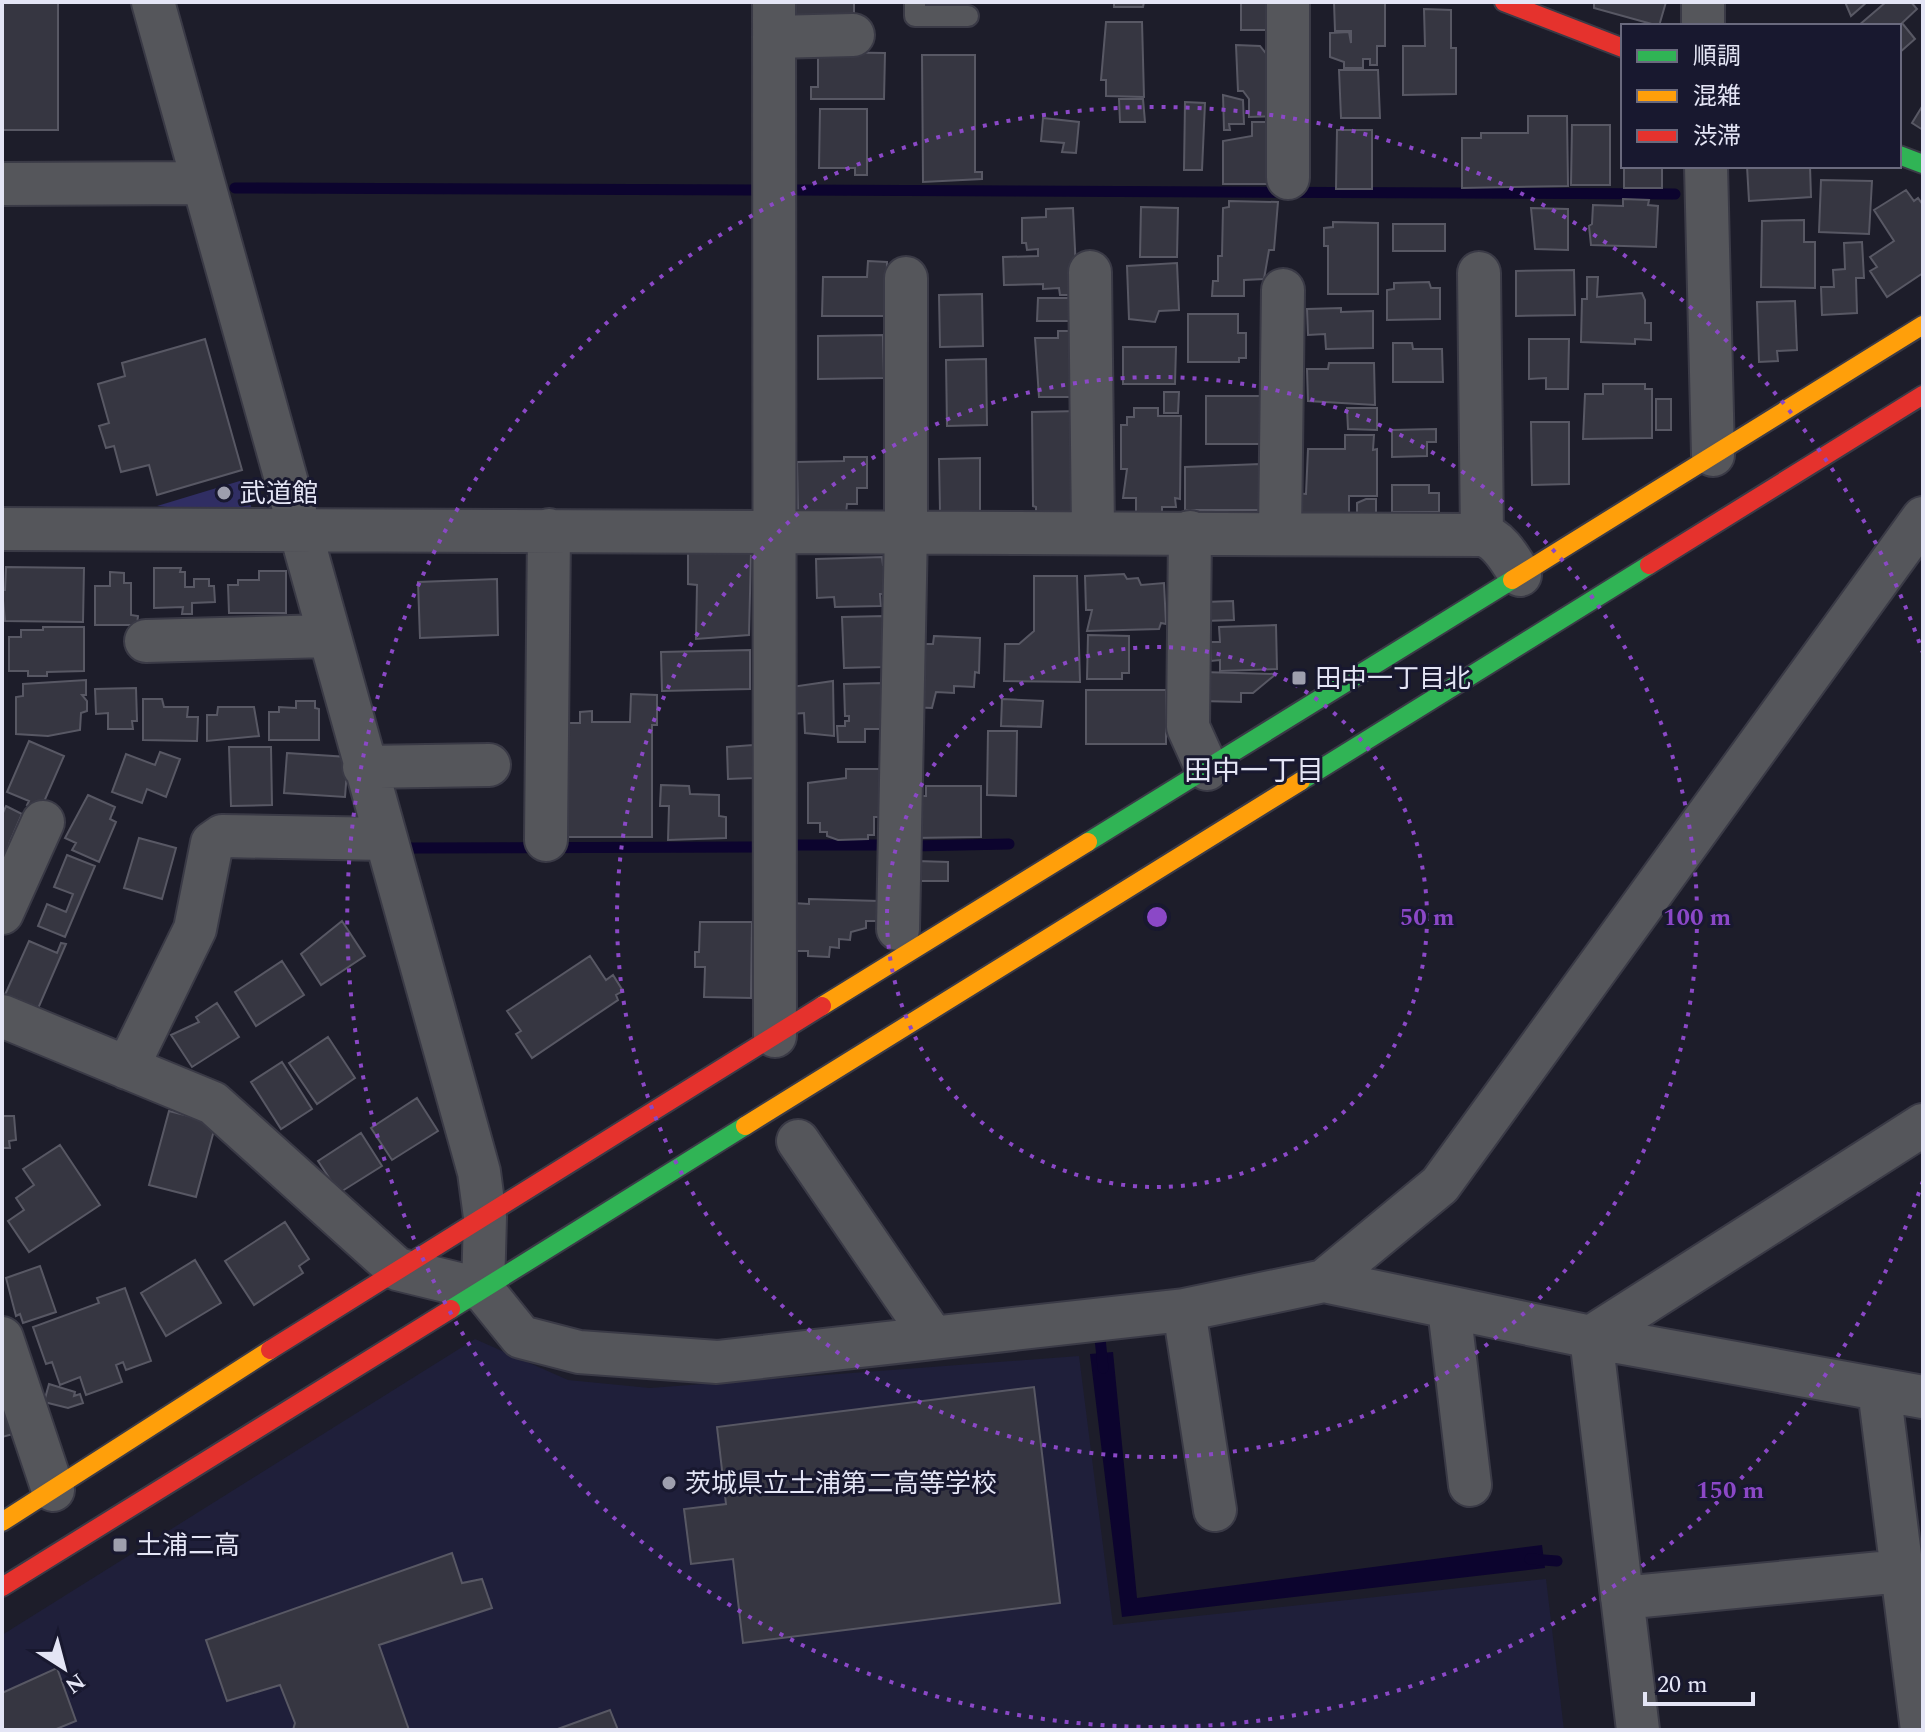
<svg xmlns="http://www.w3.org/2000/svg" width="1925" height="1732" font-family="Spectral,'Noto Sans JP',serif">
<rect width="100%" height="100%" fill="#1d1d2a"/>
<!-- built -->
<path fill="#1f1f3a" d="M475,1339L568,1380L650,1388L1079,1356L1113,1625L1546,1579L1564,1730H2V1635Z"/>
<!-- green -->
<path fill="#302e63" d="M243,480L254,516L157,506Z"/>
<!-- water -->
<path fill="#0c042e" d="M1113,1352L1137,1598L1542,1545L1545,1568L1122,1617L1090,1354Z"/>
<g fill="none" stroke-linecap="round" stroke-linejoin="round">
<!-- stream -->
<path stroke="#0c042e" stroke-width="11" d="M235,188L757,190
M793,190L1675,194
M791,845H887
M911,846L1009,844
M410,848L756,847
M1100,1338L1103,1368
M1530,1559L1557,1561"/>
</g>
<!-- building -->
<path fill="#363641" stroke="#585864" stroke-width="2" d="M2,2H58V130H2Z
M795,2H854V18L795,19Z
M1114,2H1144L1143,7H1114Z
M1241,2H1281V30H1241Z
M1334,2H1385V46H1377V65H1370V59H1363V68H1344V62L1330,57V33L1349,32L1351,43V31H1335Z
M1594,2H1666L1659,26L1594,8Z
M1845,2H1867L1851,16Z
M1886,2H1911L1917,9L1902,23L1915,39L1899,53V26H1858Z
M1424,9L1451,10V48H1456V94L1403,95V46H1425Z
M1106,22H1142L1144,97L1106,96V80H1101Z
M1236,45L1260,46L1268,56L1283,116L1249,117V99L1243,91H1238Z
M818,52L885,53L884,99H811V87H818Z
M922,55H975V172H982V179L923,182Z
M1339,70H1378L1380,118H1341Z
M1223,95L1243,100L1244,124H1229L1230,130H1224Z
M1119,99H1143L1145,122H1120Z
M1185,102L1205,103L1202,170H1184Z
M1923,105V130L1912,123Z
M820,109H867V175H855V168H819Z
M1528,116H1567L1568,186L1462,188V138H1481V133H1528Z
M1043,118L1079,122L1076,153L1062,152L1064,143L1041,141Z
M1252,122H1279L1283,184H1223V141L1252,136Z
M1572,125H1610V185H1571Z
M1337,130H1372V189H1336Z
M1624,166H1662V188H1624Z
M1747,166H1810L1811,197L1749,201Z
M1821,180L1872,181L1869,234L1819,232Z
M1906,190L1914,201L1918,198L1923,205V273L1887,297L1870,271L1877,267L1870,257L1894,241L1874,210Z
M1623,199L1649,200L1648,205L1658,206L1656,247L1591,245L1589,226L1592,224L1593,205L1623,206Z
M1229,201L1278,202L1274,250H1269L1264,279L1244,280V296H1212L1213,281H1218V256H1222L1223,208L1229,207Z
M1141,207L1178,208L1177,257H1140Z
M1073,208L1077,290L1074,295H1060L1059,288L1043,289V284L1004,285L1003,257L1038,256V249L1027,250L1026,243H1022V218L1046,217V209Z
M1531,208L1568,209V250L1535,249Z
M1804,220V242H1815V288L1761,287L1762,221Z
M1333,222L1378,223V294H1328V246H1324V228L1333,227Z
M1393,224H1445V251H1393Z
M1862,242L1864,278H1856L1857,313L1822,315L1821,287H1834L1833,270L1845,269L1844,243Z
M868,261L887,262L886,316H822L823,277H867Z
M1177,263L1179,310L1159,311L1155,322L1129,319L1127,266Z
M1574,270L1575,315L1516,316V271Z
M1587,277H1598L1597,297L1642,293L1645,300V323H1651V340L1635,339V344L1581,342L1582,299H1587Z
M1429,282L1431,288H1440V319L1387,320V290L1394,289V283Z
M982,294L983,346L940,347L939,295Z
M1038,298H1076V321H1037Z
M1795,301L1797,350L1777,351L1778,361L1759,362L1757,302Z
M1341,308V312L1373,311V348L1326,349L1325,334L1308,335L1307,309Z
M1188,314H1238V333H1246V358H1239V362H1188Z
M1058,331H1076V397H1039L1035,338H1058Z
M883,335L884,378L818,379V336Z
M205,339L242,470L157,495L149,465L121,472L114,446L106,448L99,426L109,423L98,384L125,376L122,363Z
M1529,339H1569L1568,389H1546V378L1529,379Z
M1393,343H1412L1413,349H1442L1443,382H1393Z
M1123,347H1176L1175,384H1123Z
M986,359L987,425L947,426L946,360Z
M1329,363H1374L1375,405L1308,401L1307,369H1328Z
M1603,384H1645V389H1652V438L1583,439L1585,394H1603Z
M1164,392H1179L1178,413H1164Z
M1206,396H1263V444H1206Z
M1656,399H1671V430H1656Z
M1134,408H1158V416H1181L1180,499L1175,498L1176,507H1162V512H1136V498H1123L1127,469H1121V425H1127V417H1134Z
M1347,408H1377V430L1348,429Z
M1079,411L1074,515L1036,516V507L1033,506L1032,412Z
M1531,422H1569V484L1532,485Z
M1436,429V442H1427V456L1392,457V430Z
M1345,435H1374L1373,450L1377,449V496H1349V514H1294V493L1306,494L1308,449H1345Z
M844,457H867V488H857V504H847L846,514H798L797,462L844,461Z
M980,458V511H940L939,459Z
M1260,464L1267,510H1185V467Z
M1392,485H1429V493H1439V512H1392Z
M1366,499H1376V515H1357V503Z
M688,551L751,552L749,635L696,639L697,585L688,584Z
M882,557L883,565H887V594H880L881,606L835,607L834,597L817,598L816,559Z
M6,567L84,568L83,622L5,621L2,590H5Z
M154,568H181L180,572H185V587H194V579H209V586H214L215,602L192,603V614H182L183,607L154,608Z
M259,571H286V613H229L228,585H238V580H259Z
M110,572L124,573V583H131V615L138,616L137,625H95V586H110Z
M1124,574L1127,579L1138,578L1141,585L1164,583L1166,624L1161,623L1159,629L1087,631L1092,610H1086L1085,576Z
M1034,576H1077L1080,682L1004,681L1005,644H1019L1034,631Z
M497,579L498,635L420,638L418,582Z
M1233,601L1234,620L1204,621V602Z
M884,616L885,667L844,668L842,617Z
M1276,625L1277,669L1220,671V660L1211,661L1210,642H1220L1219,627Z
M43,627H84V671L47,672V676H28V671H9V637H21V630H43Z
M1088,635L1129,636V673H1122V679H1087Z
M934,636L980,638L979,673L975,672L974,687L954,686V693L936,692L932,708L906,707L919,644H933Z
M750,650V689L662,691L661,652Z
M1202,672L1276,674L1253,693H1241V702L1201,701Z
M86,680V695H82L87,701V711L81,713L80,730L48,736L16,734V697L23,696V684Z
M833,681L834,736L805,733L804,713L792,714L791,687Z
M881,683L882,729H865V742H838L837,726H845V721H849V716H845L844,684Z
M136,688L137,721H132L133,729H108V713L96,714L95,689Z
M1086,690H1166V744H1086Z
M631,694L657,695V725H652V837H565V723H580V712L592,711V722H630Z
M143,699H162L164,707H188L187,717H198L197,741L143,740Z
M1002,699L1043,701L1041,727L1001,726Z
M296,701H315V708L319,709V740H269V712H279V707L296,708Z
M218,707H254L259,736L207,741V715H217Z
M988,731H1017L1016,796L987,795Z
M29,741L64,756L43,804L35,809L27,805L29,801L7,792Z
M753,745L754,778L728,779L727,747Z
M229,747H271L272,805L231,806Z
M160,752L180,759L166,797L147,789L142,803L112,792L126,754L155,765Z
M287,753L348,757L345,797L284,793Z
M846,769H881V817H874V835H868V839L838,840L827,836V832H820V823H808V783L846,778Z
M661,785L689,786L690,794L719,795V816L726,817V838L668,840L669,806H660Z
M926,786H981V837L912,838V796H926Z
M88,795L115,807L110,819L116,822L99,862L72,850L76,843L65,838Z
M6,806L22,814L9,844L13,848L2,872V815Z
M139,838L176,848L162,899L124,888Z
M67,855L95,866L65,937L38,926L47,904L66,912L73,894L54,887Z
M917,861L948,862V881H916Z
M809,899L879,901V921H866V928L851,932L850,940L839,939V948L830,947L829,957L808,956V951H792L793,903L809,904Z
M342,921L365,956L321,985L301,954Z
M700,922H752L751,998L704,997L705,967H695V952H699Z
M29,941L57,953L61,943L66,944L37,1011L4,997Z
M590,956L606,980L613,975L623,991L616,995L618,1000L532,1058L516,1034L521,1031L507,1011Z
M282,961L304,995L256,1026L235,992Z
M217,1003L239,1037L192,1067L171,1035L199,1022L196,1017Z
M328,1037L355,1078L317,1104L289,1063Z
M282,1062L312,1109L281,1129L251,1082Z
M417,1098L438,1131L392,1160L371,1128Z
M169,1111L216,1123L196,1197L149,1185Z
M2,1116H14L16,1140L9,1141L10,1148H2Z
M361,1133L382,1166L339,1193L318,1161Z
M60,1145L100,1205L29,1252L8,1221L24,1210L16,1198L34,1185L23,1169Z
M285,1222L309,1259L299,1266L303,1273L254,1305L225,1261Z
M195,1260L221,1303L166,1336L141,1293Z
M40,1266L56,1312L23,1323L20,1314L16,1316L6,1278Z
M125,1288L151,1361L126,1370L123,1362L116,1365L122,1382L86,1395L80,1377L60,1385L52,1362L46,1364L33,1327L99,1303L97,1298Z
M49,1384L75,1392L74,1396L80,1394L83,1403L68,1408L44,1402Z
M1034,1387L1060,1603L743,1643L733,1559L691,1564L684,1509L726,1504L717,1427Z
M12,1408L17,1433L2,1437V1411Z
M452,1553L462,1583L482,1579L492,1608L379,1645L409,1730H293L295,1723L280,1685L227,1701L206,1640Z
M57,1668L76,1721L54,1730H2V1693Z
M610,1710L618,1730H555Z"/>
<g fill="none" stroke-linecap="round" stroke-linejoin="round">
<defs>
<path id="lane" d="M915,2V16H968"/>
<path id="street" d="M153,2L479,1172L485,1217L483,1290
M774,2L775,1036
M1703,26V2
M774,37L853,35
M1706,166L1713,455
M1288,178V2
M2,184L201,183
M1090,272L1093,531
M1479,273L1482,535
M2,529L1482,535C1500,539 1511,561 1520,575
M1190,532L1188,727L1207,769
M1280,534L1283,290
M146,641L327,636
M364,767L489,765
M546,840L549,530
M2,913L43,822
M898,929L906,530V278
M2,1016L213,1103L397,1269L483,1290L521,1337L579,1352L717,1362L1184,1310L1324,1281L1440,1185L1923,518
M127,1068L195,929L212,843L222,836L385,839
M798,1141L933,1338
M1324,1281L1591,1337L1923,1397
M1449,1308L1470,1485
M1184,1310L1215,1510
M2,1338L53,1490
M1879,1389L1922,1730
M1622,1598L1902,1571
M1638,1730L1591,1337L1923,1125"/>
<path id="fast" d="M1899,155L1923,164
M1301,781L1649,565
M1088,842L1512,580
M451,1309L745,1126"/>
<path id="slow" d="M1512,580L1923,325
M822,1006L1088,842
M745,1126L1301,781
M2,1522L270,1350"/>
<path id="jam" d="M1504,2L1623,48
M1649,565L1923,395
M270,1350L822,1006
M2,1587L451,1309"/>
</defs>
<!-- lane casing -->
<use href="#lane" stroke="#3a3a46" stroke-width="24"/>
<!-- street casing -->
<use href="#street" stroke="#3a3a46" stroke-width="46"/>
<!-- fast casing -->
<use href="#fast" stroke="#3a3a46" stroke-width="22"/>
<!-- slow casing -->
<use href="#slow" stroke="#3a3a46" stroke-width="22"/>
<!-- jam casing -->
<use href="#jam" stroke="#3a3a46" stroke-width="22"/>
<!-- lane -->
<use href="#lane" stroke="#55565b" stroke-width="20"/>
<!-- street -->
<use href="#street" stroke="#55565b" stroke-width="42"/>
<!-- fast -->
<use href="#fast" stroke="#30b455" stroke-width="18"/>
<!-- slow -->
<use href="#slow" stroke="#ff9f0a" stroke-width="18"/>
<!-- jam -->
<use href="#jam" stroke="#e5322d" stroke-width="18"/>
</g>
<!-- distance rings -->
<g fill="none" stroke="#8b48c7" stroke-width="4" stroke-dasharray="4 8">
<circle cx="1157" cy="917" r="270"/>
<circle cx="1157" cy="917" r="540"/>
<path d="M1923 1181A810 810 0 1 1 1923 653"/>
</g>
<!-- markers -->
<g fill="#9e9fae" stroke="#18182f" stroke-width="3">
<circle cx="224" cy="493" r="8"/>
<rect x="1291" y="670" width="16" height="16" rx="4"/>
<circle cx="669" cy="1483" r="8"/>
<rect x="112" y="1537" width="16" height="16" rx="4"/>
</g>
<g text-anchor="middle" stroke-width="6" stroke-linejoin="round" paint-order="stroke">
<!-- poi labels -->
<g font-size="26" fill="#e4e5f5" stroke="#18182f" text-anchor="start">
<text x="240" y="502">武道館</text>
<text x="1315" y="687">田中一丁目北</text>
<text x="685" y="1492">茨城県立土浦第二高等学校</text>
<text x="136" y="1554">土浦二高</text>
</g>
<!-- neighbourhood labels -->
<g font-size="28" fill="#e4e5f5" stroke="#18182f">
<text x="1254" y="780">田中一丁目</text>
</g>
</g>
<circle cx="1157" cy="917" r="12" fill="#8b48c7" stroke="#18182f" stroke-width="4"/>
<g font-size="24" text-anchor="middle" font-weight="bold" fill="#8b48c7" stroke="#18182f" stroke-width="6" stroke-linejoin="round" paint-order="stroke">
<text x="1427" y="925">50 m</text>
<text x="1697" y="925">100 m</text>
<text x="1730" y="1498">150 m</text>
</g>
<!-- border -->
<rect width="1925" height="1732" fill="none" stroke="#e4e5f5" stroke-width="8"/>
<!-- legend -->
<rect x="1621" y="24" width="280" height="144" fill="#18182f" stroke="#6a6a7e" stroke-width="2"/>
<rect x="1637" y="50" width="40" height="12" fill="#30b455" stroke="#6a6a7e" stroke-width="2"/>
<text x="1693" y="64" font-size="24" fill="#e4e5f5">順調</text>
<rect x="1637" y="90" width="40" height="12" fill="#ff9f0a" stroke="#6a6a7e" stroke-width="2"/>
<text x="1693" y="104" font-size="24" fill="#e4e5f5">混雑</text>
<rect x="1637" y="130" width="40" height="12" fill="#e5322d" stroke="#6a6a7e" stroke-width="2"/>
<text x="1693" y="144" font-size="24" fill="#e4e5f5">渋滞</text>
<!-- north arrow -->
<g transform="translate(64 1668) rotate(144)" stroke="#18182f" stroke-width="6" paint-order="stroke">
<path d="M0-6L14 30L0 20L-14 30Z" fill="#e4e5f5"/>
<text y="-12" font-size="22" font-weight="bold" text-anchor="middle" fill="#e4e5f5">N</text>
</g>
<!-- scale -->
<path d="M1645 1692v12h108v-12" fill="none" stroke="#e4e5f5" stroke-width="4"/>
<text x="1657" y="1692" font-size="24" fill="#e4e5f5" stroke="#18182f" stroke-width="6" paint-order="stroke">20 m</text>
</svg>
